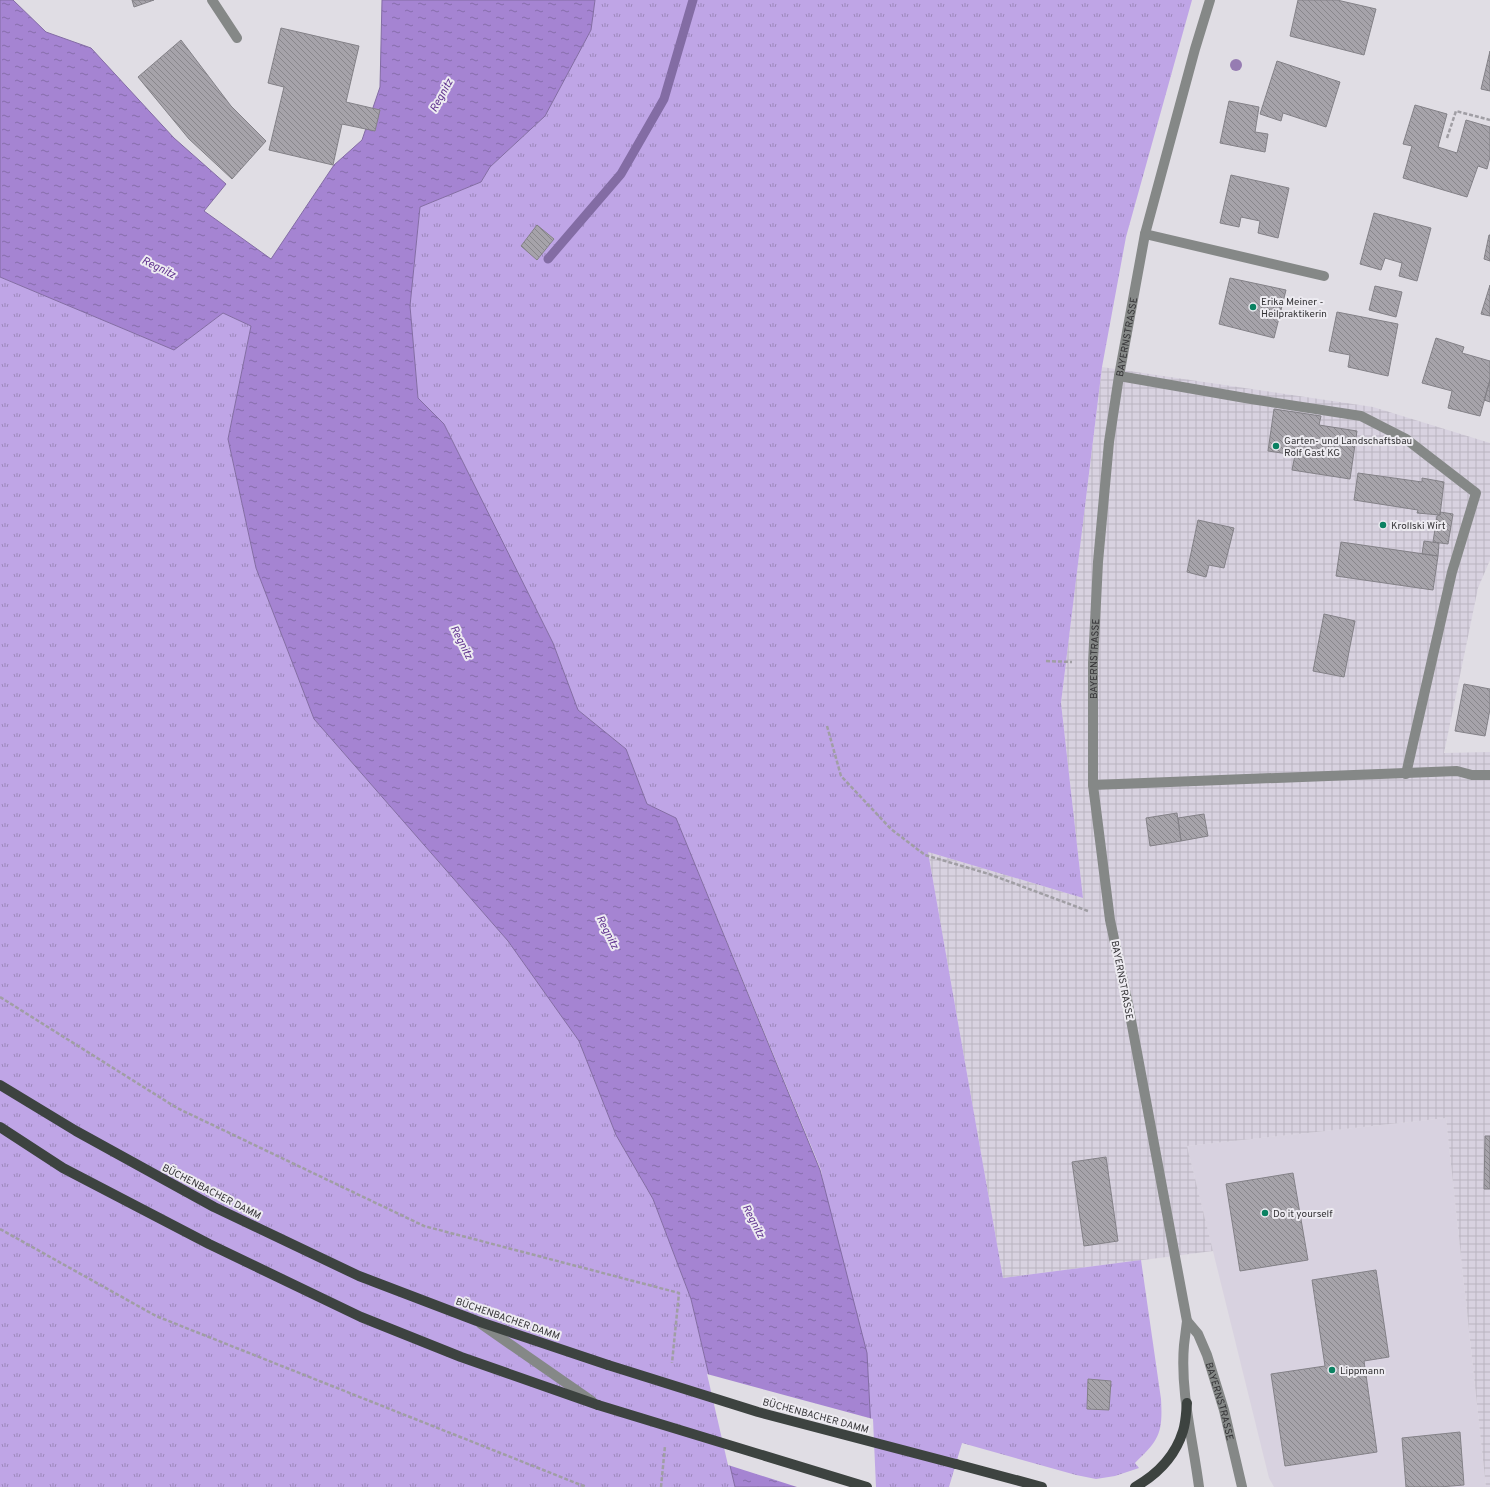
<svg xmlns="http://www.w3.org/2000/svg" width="1490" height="1487" font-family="Overpass,sans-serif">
<defs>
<pattern id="industrial-grid" width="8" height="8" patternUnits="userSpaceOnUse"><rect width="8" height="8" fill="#d8d2e0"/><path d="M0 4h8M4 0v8" fill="none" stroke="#bab5c1"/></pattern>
<pattern id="grass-tufts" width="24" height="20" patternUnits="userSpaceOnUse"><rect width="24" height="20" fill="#bfa5e6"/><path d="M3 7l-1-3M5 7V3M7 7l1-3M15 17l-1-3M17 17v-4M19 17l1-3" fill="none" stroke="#9c87bb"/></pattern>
<pattern id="water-ripples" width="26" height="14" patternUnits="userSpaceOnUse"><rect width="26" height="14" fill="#a584d2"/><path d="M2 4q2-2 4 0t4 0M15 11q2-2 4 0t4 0" fill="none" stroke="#876dab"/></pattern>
<pattern id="building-back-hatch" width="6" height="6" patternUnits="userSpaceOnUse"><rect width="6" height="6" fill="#a6a3aa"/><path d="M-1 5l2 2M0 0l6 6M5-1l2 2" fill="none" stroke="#88868b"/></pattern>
</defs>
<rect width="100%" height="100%" fill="#e0dde4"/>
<!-- built -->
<path fill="#d8d2e0" d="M1446,1118L1486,1487H1274L1269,1478L1187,1146Z"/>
<!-- industrial -->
<path fill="url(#industrial-grid)" d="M1102,367L1373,407L1490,443V560L1478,588L1444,753L1490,752V1487H1486L1446,1118L1187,1146L1213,1251L1003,1278L928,852L1083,898L1061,703Z"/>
<!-- grass -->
<path fill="url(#grass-tufts)" d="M595,0H1192L1126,237L1102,367L1061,703L1083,898L928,852L1003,1278L1141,1260L1161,1399C1163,1434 1159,1440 1135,1463L1139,1468L1115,1476L1096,1479L1076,1475L962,1443L949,1487H874L821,1170L676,818L647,804L626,749L578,710L553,643L444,424L418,398L410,306L420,207L481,182L490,167L545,116L591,30Z
M0,277L174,350L223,313L251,326L228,439L256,568L314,719L508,941L579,1041L616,1135L653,1199L691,1299L735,1487H0Z"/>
<!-- water -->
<path fill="url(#water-ripples)" stroke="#836ca4" d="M0,0H13L46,32L91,48L174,138L226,184L204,211L271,259L334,165L362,140L380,87L382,0H595L591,30L545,116L490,167L481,182L420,207L410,306L418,398L444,424L553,643L578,710L626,749L647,804L676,818L820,1170L867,1353L874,1487H735L691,1299L653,1199L616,1135L579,1041L508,941L314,719L256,568L228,439L251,326L223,313L174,350L0,277Z"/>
<!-- pier -->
<path fill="#e0dde4" d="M707,1374L873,1419L876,1487H797L728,1465Z"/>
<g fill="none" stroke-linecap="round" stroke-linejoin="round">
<!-- stream -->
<path stroke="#836ca4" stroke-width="9" d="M548,259L621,174L664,99L693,0"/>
</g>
<!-- building -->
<path fill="url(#building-back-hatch)" stroke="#838187" d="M132,0H154L134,7Z
M1298,0H1337L1376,9L1364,55L1290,36Z
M281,28L359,46L346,102L380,110L375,131L342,124L333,165L269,150L284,87L268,83Z
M181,40L231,106L266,141L232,179L189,139L138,77Z
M1490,51V91L1481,89Z
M1277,61L1340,82L1326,127L1283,113L1281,121L1260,114Z
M1229,101L1259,107L1255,132L1268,134L1265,152L1220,143Z
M1415,105L1447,114L1438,147L1457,153L1466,120L1490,127V157L1487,169L1478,166L1467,197L1403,178L1412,146L1403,144Z
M1231,175L1289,188L1278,238L1258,233L1260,221L1241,217L1239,227L1220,223Z
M1374,213L1431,228L1417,281L1399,276L1402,263L1385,258L1381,270L1360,264Z
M537,225L554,239L537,260L521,246Z
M1489,235H1490V261L1484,259Z
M1230,278L1286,290L1274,338L1219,324Z
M1490,285V316L1481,314Z
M1375,286L1402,292L1396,317L1369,310Z
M1337,312L1398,324L1388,376L1348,367L1350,355L1329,351Z
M1436,338L1464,347L1462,353L1490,361V380L1480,416L1448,408L1452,391L1422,383Z
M1490,380V402L1484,400Z
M1274,409L1321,416L1319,425L1357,431L1350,479L1292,470L1295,455L1268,451Z
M1358,473L1422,482V478L1444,482L1440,515L1417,513L1418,510L1354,500Z
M1440,512L1453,514L1448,544L1433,542L1437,516L1440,515Z
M1198,520L1234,528L1224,568L1209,565L1206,577L1187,572Z
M1424,541L1439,543L1438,556L1422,554Z
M1341,542L1438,556L1433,590L1336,576Z
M1324,614L1355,621L1344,677L1313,671Z
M1464,684L1490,689V709L1485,736L1455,731Z
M1177,813L1181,841L1150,846L1146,818Z
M1204,814L1208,836L1181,841L1178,818Z
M1485,1136H1490V1189H1484Z
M1106,1157L1118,1241L1084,1246L1072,1162Z
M1293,1173L1308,1260L1240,1271L1226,1184Z
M1376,1270L1389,1357L1364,1361L1377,1452L1285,1466L1271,1374L1325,1366L1312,1280Z
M1088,1379L1111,1381L1109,1410L1087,1409Z
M1460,1432L1464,1485L1439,1487H1406L1402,1438Z"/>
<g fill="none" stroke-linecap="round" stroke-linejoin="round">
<!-- path -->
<path stroke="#a09ea4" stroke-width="2.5" stroke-dasharray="4 2" stroke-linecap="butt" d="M1447,138L1456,111L1490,120
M1046,661L1072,662
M827,726L841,776L891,829L925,855L989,874L1088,911
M0,997L177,1108L424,1226L679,1293L672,1363
M0,1229L156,1316L586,1487
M661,1487L665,1446"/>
<!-- minor -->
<g stroke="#858887" stroke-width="10">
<path d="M212,0L237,38"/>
<path d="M1145,234L1324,276"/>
<path d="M1119,376L1251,399L1361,416L1406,439L1476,493L1452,572L1406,774"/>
<path d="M1093,785L1457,771L1472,775H1490"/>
<path id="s1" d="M1187,1321L1198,1334L1207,1355L1224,1410L1242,1487"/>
<path d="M481,1324L592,1401"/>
<path id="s2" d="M1199,1487C1193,1441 1180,1391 1184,1345C1185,1337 1186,1329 1187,1321L1128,1004L1110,920L1093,785V663L1098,562L1109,442L1119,376L1145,234L1195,49L1210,0"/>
</g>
<!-- major -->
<path stroke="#3d4340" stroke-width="10" d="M0,1085L76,1131L214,1207L359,1276L477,1321L608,1365
M0,1127L63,1168L209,1244L361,1317L461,1357L598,1405
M956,1464L1042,1487
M1135,1487C1158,1474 1175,1457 1183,1431C1186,1422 1186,1412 1187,1403"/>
<!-- major-bridge -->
<path stroke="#3d4340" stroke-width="10" d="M608,1365L758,1412L956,1464
M598,1405L867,1487"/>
</g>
<!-- trees -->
<circle fill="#967cb2" cx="1236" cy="65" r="6"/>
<!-- markers -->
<g fill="#0a8262" stroke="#edebf1" stroke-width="1.5">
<circle cx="1253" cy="307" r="4"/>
<circle cx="1276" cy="446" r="4"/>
<circle cx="1383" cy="525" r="4"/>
<circle cx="1265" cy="1213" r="4"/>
<circle cx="1332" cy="1370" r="4"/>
</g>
<g text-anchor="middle" stroke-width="4" stroke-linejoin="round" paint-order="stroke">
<!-- poi labels -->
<g font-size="10" fill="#353437" stroke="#edebf1" text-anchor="start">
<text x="1261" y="305">Erika Meiner -<tspan x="1261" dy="12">Heilpraktikerin</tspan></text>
<text x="1284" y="444">Garten- und Landschaftsbau<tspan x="1284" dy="12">Rolf Gast KG</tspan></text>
<text x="1391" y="529">Krollski Wirt</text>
<text x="1273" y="1217">Do it yourself</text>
<text x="1340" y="1374">Lippmann</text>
</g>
<!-- street labels -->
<g font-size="10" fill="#353437" stroke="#edebf1">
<text dy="4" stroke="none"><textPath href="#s2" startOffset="1162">BAYERNSTRASSE</textPath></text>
<text dy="4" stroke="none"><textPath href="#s2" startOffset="838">BAYERNSTRASSE</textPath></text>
<text transform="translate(1123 980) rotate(79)" y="4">BAYERNSTRASSE</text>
<text transform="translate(212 1191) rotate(27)" y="4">BÜCHENBACHER DAMM</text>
<text transform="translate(508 1318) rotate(19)" y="4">BÜCHENBACHER DAMM</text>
<text dy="4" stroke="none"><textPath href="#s1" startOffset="88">BAYERNSTRASSE</textPath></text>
<text transform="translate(816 1415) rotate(15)" y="4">BÜCHENBACHER DAMM</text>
</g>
<!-- water labels -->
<g font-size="11" font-style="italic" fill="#60338f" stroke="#edebf1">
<text transform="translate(441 95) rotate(-61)" y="4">Regnitz</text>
<text transform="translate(159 267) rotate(26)" y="4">Regnitz</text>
<text transform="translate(462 642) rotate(63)" y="4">Regnitz</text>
<text transform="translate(608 932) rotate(63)" y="4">Regnitz</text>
<text transform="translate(754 1221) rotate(63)" y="4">Regnitz</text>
</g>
</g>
</svg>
